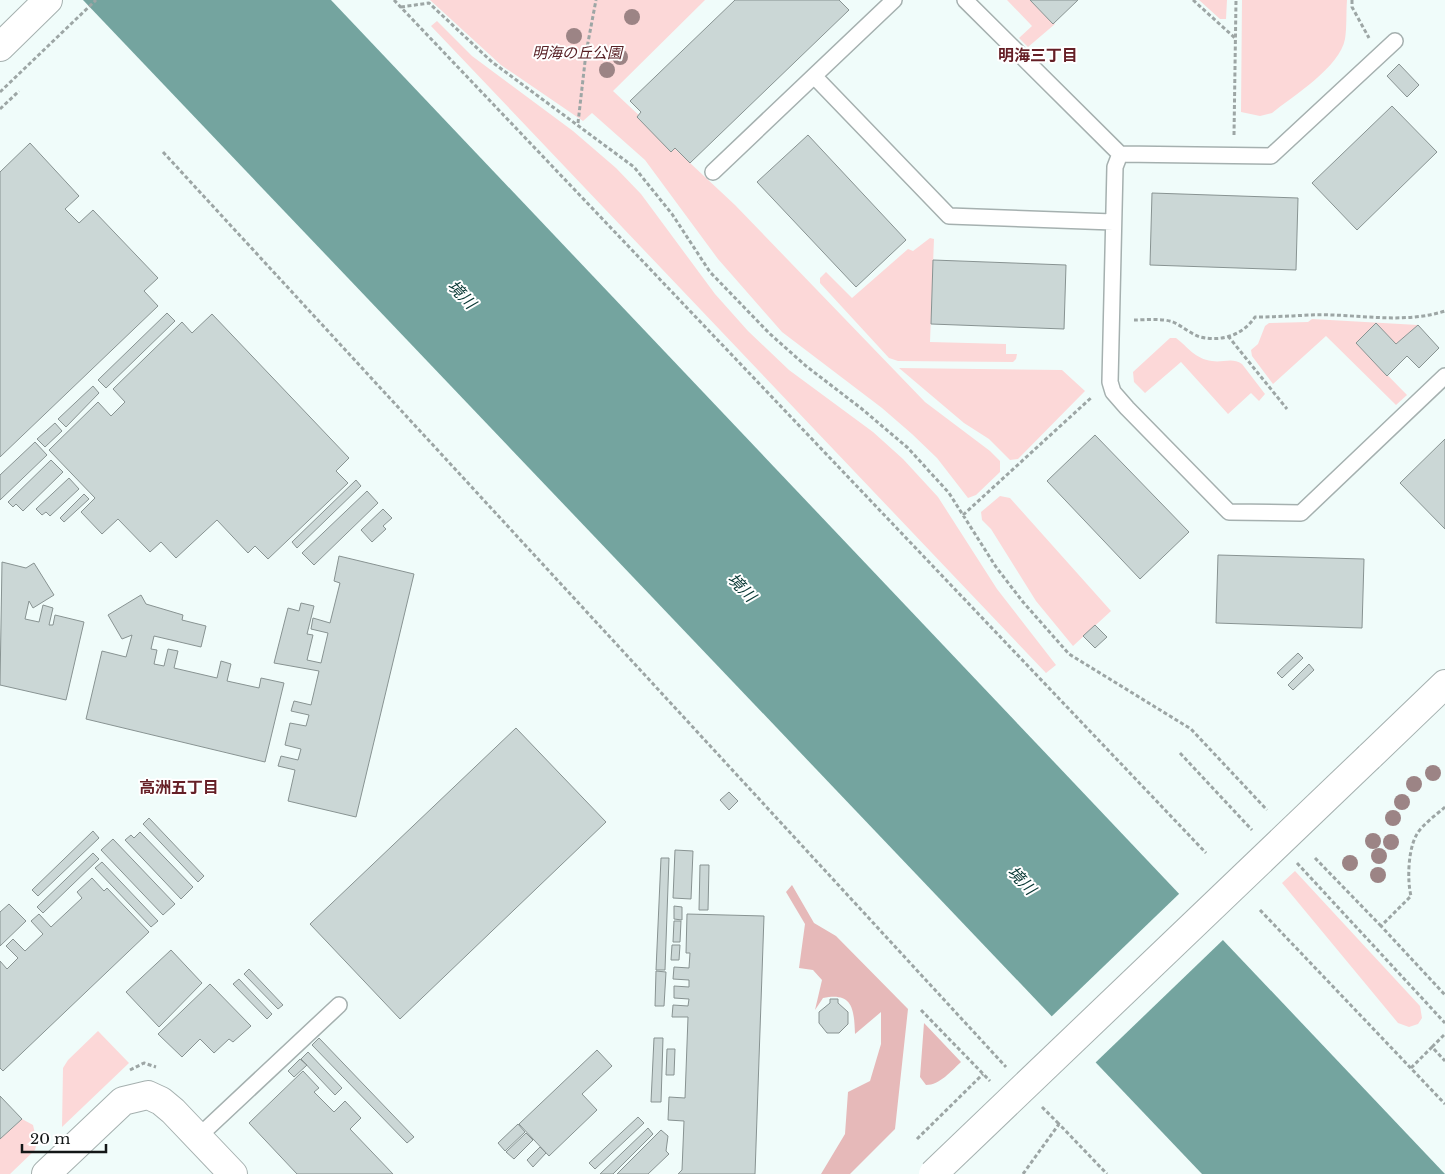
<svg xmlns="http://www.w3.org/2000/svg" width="1445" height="1174" font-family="'Libre Baskerville','Noto Sans JP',serif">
<rect width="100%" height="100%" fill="#f0fcfa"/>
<!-- green -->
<path fill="#fcd8d8" d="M430,0H705L613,91L735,205L925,402L990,451L1000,461V472L976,495L968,498L937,458L912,434L882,408L782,332L718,259L645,160L592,113L583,121L501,65Z
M1007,0H1030L1055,24L1028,47L1019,38L1032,26Z
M1199,0H1227L1226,19H1220Z
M1242,0H1347C1346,13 1347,27 1345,39C1340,67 1293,96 1272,113L1260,116L1241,112Z
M437,21L472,56L573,131L616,168L641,194L715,294L748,331L789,370L873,432L903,459L938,497L997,589L1056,665L1046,673L431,26Z
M930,238L934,239L930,342L1006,344V354H1017L1016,359L1013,362L898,361L889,358L820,283V278L826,272L852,298L908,249L913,251Z
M1312,319L1418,325L1396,344L1376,324L1356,343L1407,395L1396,405L1326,336L1273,384L1252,356L1251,350L1258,344L1265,326L1269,323L1308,322Z
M1170,338H1176C1188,347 1195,359 1212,361C1223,363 1232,357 1242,364L1265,394L1259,401L1251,393L1228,414L1181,362L1145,393L1134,382L1133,372Z
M899,368L1062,370L1085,391L1018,459L1010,460L989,439L964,423Z
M1000,496L1010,498L1111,611L1073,646L1036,601L991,529L982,520L981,512Z
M1295,871L1420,1006L1422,1018L1418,1024L1409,1027L1398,1023L1282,883Z
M98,1031L129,1063L62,1127L63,1068L68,1060Z
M22,1119L33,1125L37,1142L35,1150L10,1174H0V1139Z"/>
<!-- forest -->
<path fill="#e6b9b9" d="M792,885L814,923L836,936L908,1009L895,1129L850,1174H821L845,1134L848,1092L870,1081L881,1044V1012L855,1034C854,1009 853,992 823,998L815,1010L822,980L813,970L799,968L805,924L786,892Z
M924,1023L961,1062C951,1071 940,1085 926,1085L920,1077Z"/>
<!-- water -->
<path fill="#74a49f" d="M83,0H331L1445,1174H1202Z"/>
<!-- pier -->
<path fill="#f0fcfa" d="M1181,892L1225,938L1094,1064L1050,1018Z"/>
<!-- building -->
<path fill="#cbd7d6" stroke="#889392" d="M735,0H839L849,10L690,163L675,148L671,152L637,117L641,112L630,101Z
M1030,0H1078L1053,24Z
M1399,64L1419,85L1407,97L1387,76Z
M1392,106L1437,152L1357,230L1312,183Z
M808,135L906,240L856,287L757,182Z
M30,143L79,196L65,209L79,223L93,210L158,278L144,291L158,306L0,457V172Z
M1152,193L1298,198L1296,270L1150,265Z
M933,260L1066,265L1064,329L931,324Z
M167,313L175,321L106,388L98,380Z
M212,314L349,458L336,471L348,483L268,559L255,546L248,553L217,520L176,558L161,542L150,552L118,519L102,534L81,512L95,498L49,450L98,402L111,416L125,402L113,389L182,322L192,333Z
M1376,323L1396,344L1418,325L1439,348L1419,368L1407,356L1387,376L1356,343Z
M93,386L99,393L66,427L58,419Z
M55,423L62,431L45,447L37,439Z
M1095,435L1189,532L1140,579L1047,481Z
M1445,439V529L1400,483Z
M35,442L47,455L0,500V475Z
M51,460L63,472L23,511L16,504L13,507L8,502Z
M69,478L79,489L50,516L46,512L42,515L36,509Z
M356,480L361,486L297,548L292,542Z
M367,491L378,503L314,565L302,553Z
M84,494L89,499L64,522L60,518Z
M383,509L392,518L383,526L386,529L372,542L361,530Z
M1218,555L1364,559L1362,628L1216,623Z
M339,556L414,574L356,817L288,801L295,770L278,766L281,756L298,760L301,749L285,745L290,723L306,726L309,715L291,711L294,701L311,705L319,671L274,663L288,608L299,611L301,603L314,606L307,634L313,635L307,660L321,663L328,633L311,629L313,618L330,623L340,583L334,581Z
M2,562L26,568L34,563L54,595L33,608L29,601L25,619L39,622L43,605L53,608L49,625H53L55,615L84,622L66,700L0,685Z
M141,595L146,604L183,615L182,620L206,626L201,647L154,636L151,649L157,650L154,664L164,666L168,649L178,651L174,668L217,678L221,661L231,664L227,681L259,688L261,678L284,683L265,762L86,719L102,651L126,657L132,635L122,639L108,615Z
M1095,625L1107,637L1095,648L1083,636Z
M1298,653L1303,658L1282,678L1277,673Z
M1309,664L1314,670L1293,690L1288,685Z
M516,728L606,822L400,1019L310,924Z
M729,792L738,801L729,810L720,800Z
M149,818L204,876L198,882L143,824Z
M93,831L99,838L38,896L32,890Z
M140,832L193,887L181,899L125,840L131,835L134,838Z
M113,839L175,904L163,915L101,850Z
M675,850L693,851L691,899L673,898Z
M93,853L99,859L43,913L37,907Z
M661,858H669L665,970H656Z
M102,862L158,921L151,927L95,868Z
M700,865H709L708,910H699Z
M92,878L104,891L107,888L149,932L3,1071L0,1068V961L7,969L18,958L6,946L13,939L25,951L43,934L31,921L39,914L51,927L82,898L77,892Z
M9,904L26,921L0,946V912Z
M674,906L682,907V920L674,919Z
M687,914L764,916L755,1174H678L682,1170L684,1121L668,1120L669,1097L685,1098L688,1017H672L673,1005L688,1006L689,999L674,998V986L689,987V980L673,979L674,967L689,968L690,953H686Z
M674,921H681L680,942H673Z
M672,945H680L679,960H671Z
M171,950L202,983L159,1027L126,992Z
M249,969L283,1005L278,1009L244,974Z
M656,971L666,972L664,1006H655Z
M239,979L272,1014L267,1019L233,984Z
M210,984L251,1026L233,1042L229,1039L214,1053L200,1039L182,1057L158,1034Z
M830,999H838V1003L848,1012V1024L839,1033H827L819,1023V1012L830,1003Z
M319,1038L414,1137L407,1143L312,1045Z
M654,1038H663L661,1102H651Z
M667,1049H675L674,1075H666Z
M597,1050L612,1066L582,1094L597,1110L549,1156L519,1124Z
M308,1052L342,1088L335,1095L301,1059Z
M300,1059L307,1065L294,1077L288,1071Z
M303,1071L319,1088L314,1092L334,1112L345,1101L361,1118L350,1129L393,1174H297L249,1123Z
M0,1096L22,1119L0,1139Z
M638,1117L644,1123L595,1169L589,1163Z
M518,1124L525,1132L505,1151L498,1143Z
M648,1128L653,1134L613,1174H600Z
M661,1130L668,1136L666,1151L669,1154L648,1174H617Z
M526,1133L533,1140L514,1159L506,1152Z
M540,1147L546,1153L533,1167L527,1160Z"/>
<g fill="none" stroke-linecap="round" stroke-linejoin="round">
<defs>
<path id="lane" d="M965,0L1120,154
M1395,41L1271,156L1120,154L1115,167L1110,382L1113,392L1127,408L1229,512L1301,513L1445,376
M814,76L949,216L1113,222
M713,172L894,0
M198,1137L339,1005"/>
<path id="secondary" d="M0,47L48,0
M1369,757L1445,684
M46,1174L123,1101L148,1095L161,1101L173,1111L233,1174"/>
</defs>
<!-- lane casing -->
<use href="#lane" stroke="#a5b0af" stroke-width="18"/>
<!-- secondary casing -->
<use href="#secondary" stroke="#a5b0af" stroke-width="30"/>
<!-- path -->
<path stroke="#9da6a5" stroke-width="3" stroke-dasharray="4 2.5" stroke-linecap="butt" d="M394,0L1206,853
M1193,0L1235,38
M1352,0V7L1369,38
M401,7L429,3L492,62L634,167L672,214L710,272L769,333L806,366L862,409L908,448L949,493L996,567L1023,602L1069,654L1191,729L1267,810
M0,92L96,0
M0,109L19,91
M578,123L586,53L596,0
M1234,135L1236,0
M163,152L1006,1067
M1134,320C1145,320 1162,318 1173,322C1182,326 1191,334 1200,337C1222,342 1243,335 1255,317C1273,317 1291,316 1309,315C1355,313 1401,325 1445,311
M1228,336L1287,409
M963,515L1092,397
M1180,753L1252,830
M1445,807C1436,815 1423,824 1417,834C1408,849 1407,880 1411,896L1381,926L1445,995
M1315,858L1381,926
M1297,863L1445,1023
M1260,910L1445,1104
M921,1010L990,1081
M1432,1047L1445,1034
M1411,1068L1432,1047L1445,1061
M130,1070L144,1063L156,1067
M1042,1107L1059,1124
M917,1139L983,1074
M1023,1174L1059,1124L1107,1174"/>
<!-- lane -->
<use href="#lane" stroke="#fff" stroke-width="15"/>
<!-- secondary -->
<use href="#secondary" stroke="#fff" stroke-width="28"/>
<defs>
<path id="secondary-bridge" d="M933,1174L1369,757"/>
</defs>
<!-- secondary-bridge casing -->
<use href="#secondary-bridge" stroke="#a5b0af" stroke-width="30" stroke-linecap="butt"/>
<!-- secondary-bridge -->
<use href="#secondary-bridge" stroke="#fff" stroke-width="28"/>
</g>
<!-- trees -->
<g fill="#9c8485">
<circle cx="632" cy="17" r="8"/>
<circle cx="574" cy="36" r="8"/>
<circle cx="620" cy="57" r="8"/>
<circle cx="607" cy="70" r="8"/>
<circle cx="1433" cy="773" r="8"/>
<circle cx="1414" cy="784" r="8"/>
<circle cx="1402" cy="802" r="8"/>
<circle cx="1393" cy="818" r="8"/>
<circle cx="1373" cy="841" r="8"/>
<circle cx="1391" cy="842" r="8"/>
<circle cx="1379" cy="856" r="8"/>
<circle cx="1350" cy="863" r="8"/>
<circle cx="1378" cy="875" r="8"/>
</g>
<g text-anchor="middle" stroke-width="4" stroke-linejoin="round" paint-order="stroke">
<!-- park labels -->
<g font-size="15" font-style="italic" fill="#582126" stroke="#fff">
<text x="577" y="58">明海の丘公園</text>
</g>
<!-- neighbourhood labels -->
<g font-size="16" font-weight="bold" fill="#651f26" stroke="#fff">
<text x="1038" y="61">明海三丁目</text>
<text x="179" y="793">高洲五丁目</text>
</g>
<!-- water labels -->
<g font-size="16" font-style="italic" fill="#073733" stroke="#fff">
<text transform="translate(462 294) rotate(46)" y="6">境川</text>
<text transform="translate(742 587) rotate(46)" y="6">境川</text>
<text transform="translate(1022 880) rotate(46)" y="6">境川</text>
</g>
</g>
<!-- scale -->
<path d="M22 1144v8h84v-8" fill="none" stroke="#131717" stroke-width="2.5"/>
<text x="30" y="1144" font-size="15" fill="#131717" stroke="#ffffff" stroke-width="4" paint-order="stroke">20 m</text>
</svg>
